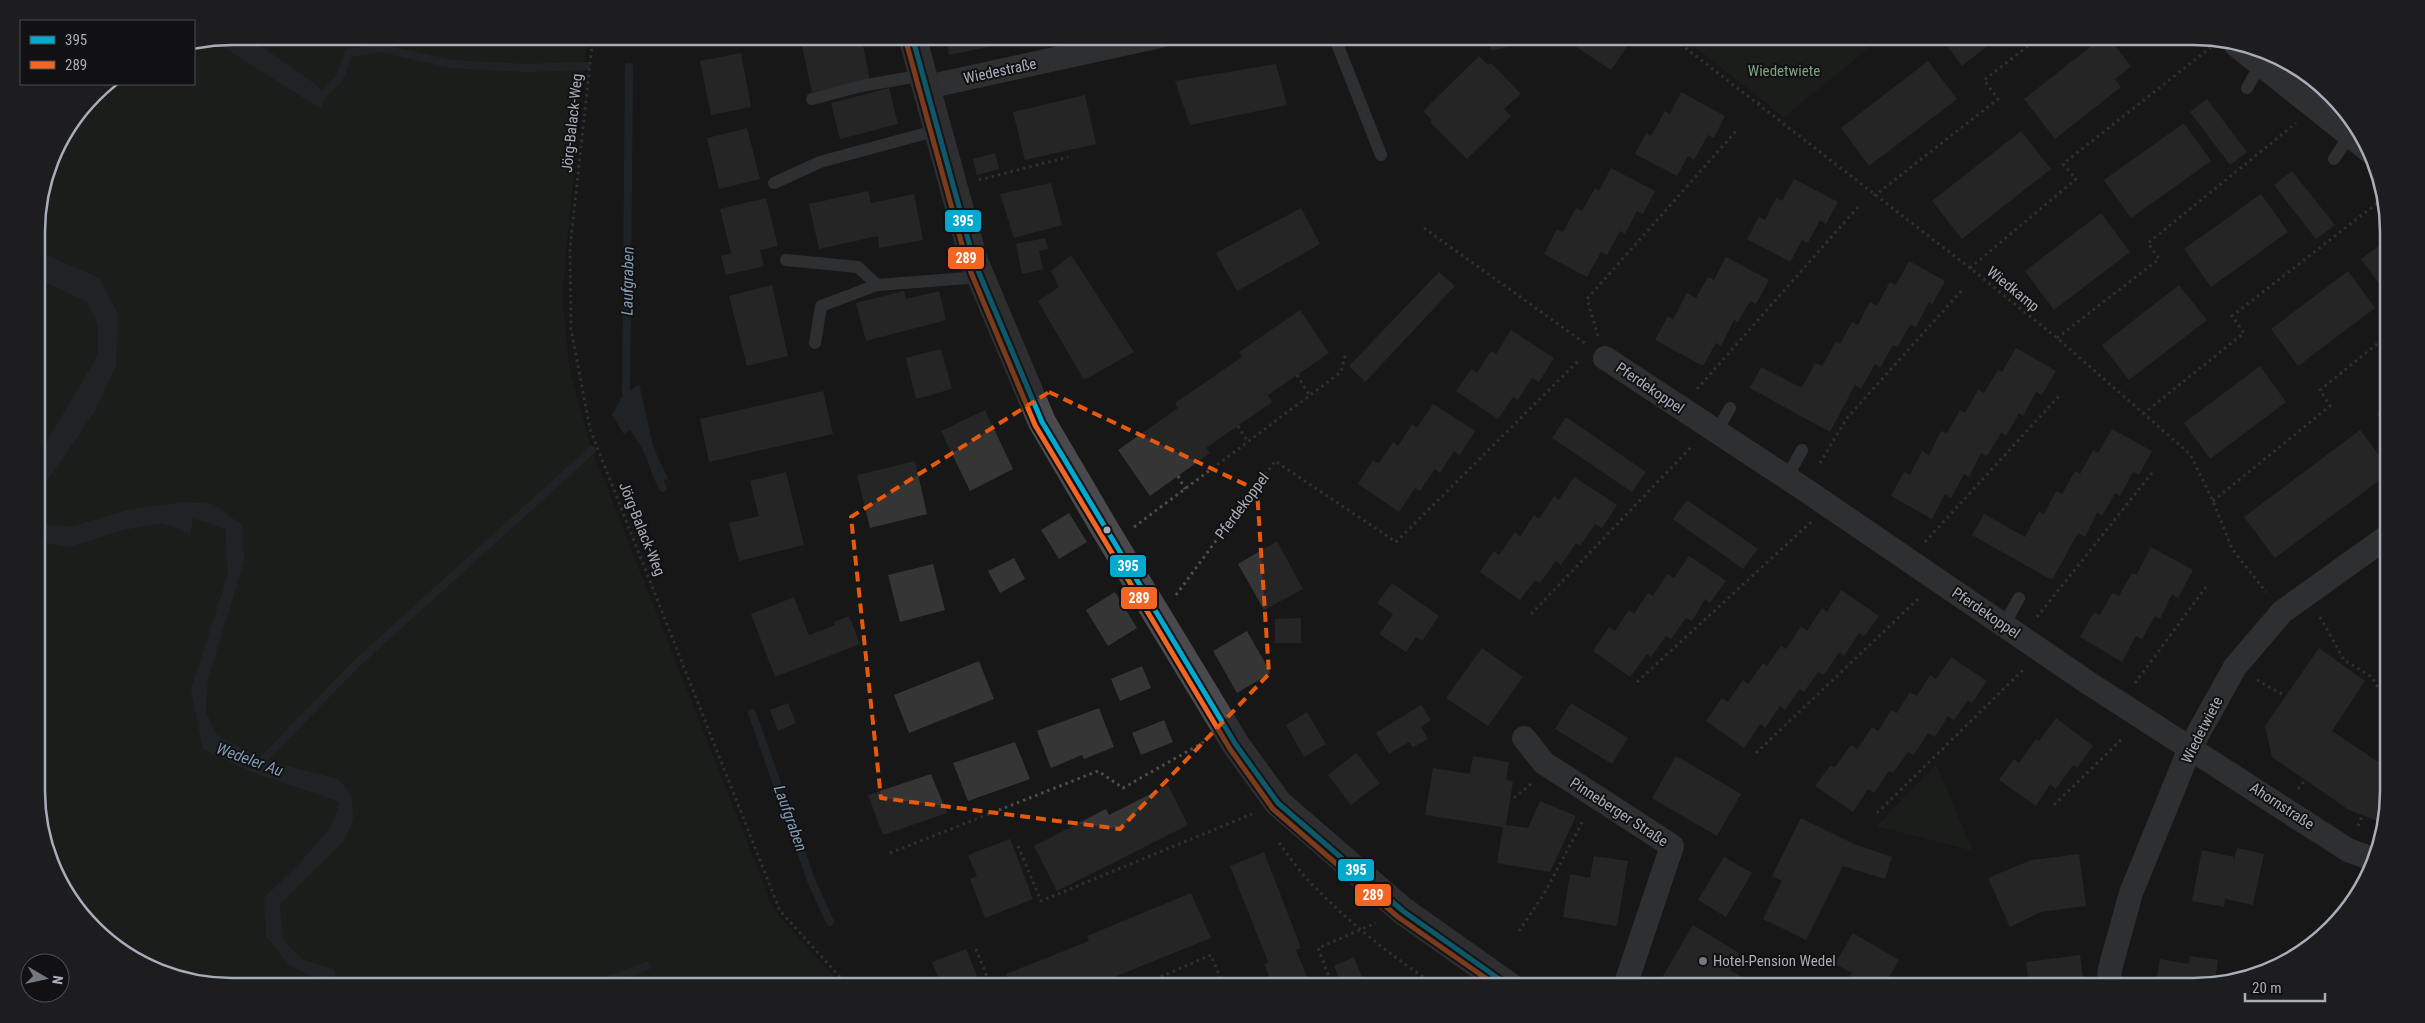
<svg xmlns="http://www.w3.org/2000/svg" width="2425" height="1023" font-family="'Roboto Condensed',sans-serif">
<rect width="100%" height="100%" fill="#171717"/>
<!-- green -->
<path fill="#1d241e" d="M232,36H585L587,38L562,295L570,373L592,450L774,910L843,987H232L157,972L113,947L77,911L51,866L38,817L37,219L57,145L103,85L194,84V44Z
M1681,36H1878L1880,39L1784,117Z
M1936,764L1973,851L1877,826Z"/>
<!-- water -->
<path fill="#2a3239" d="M232,36H247L315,84L326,94L321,109L212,40Z
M37,254L48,256L99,278L118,314L116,365L96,409L37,496V458L98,355V325L87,302L37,278Z
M639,384L654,449L668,479L656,481L641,446L630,430L624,434L612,415L621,398Z
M185,502L213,504L242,525L244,561L208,679L206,712L216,734L264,760L338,779L352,796L353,819L344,841L280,904L283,940L302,959L334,970L338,987H325L324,982L290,966L266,936L264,898L299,864L331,827L340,802L252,772L203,749L191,689L228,575L225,529L193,518L190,534L163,523L123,530L69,547L37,541V513L39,523L70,527L127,510Z"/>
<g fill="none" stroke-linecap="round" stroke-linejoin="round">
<!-- stream -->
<path stroke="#2a3239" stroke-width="8" d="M316,93L321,96L339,79L349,53L380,48L452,64L526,68L586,66
M628,403L626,392L629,67
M655,471L663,488
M752,713L811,880L830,922
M258,765L355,665L592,450
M589,987L647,966"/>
</g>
<!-- building -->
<path fill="#353536" d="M847,36H861L870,80L812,92L802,46Z
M946,36H1019V41L949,55Z
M1435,36H1476V37L1437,47Z
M1487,36H1541V38L1491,51Z
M1560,36H1634L1611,70Z
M1940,36H2000L1962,66Z
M2093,36H2107L2131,66L2115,79L2121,87L2055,139L2024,99L2090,47L2085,42Z
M741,53L751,107L711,115L700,61Z
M1479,56L1488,65L1491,63L1521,94L1504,109L1511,116L1467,159L1430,122L1432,120L1423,111Z
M1928,61L1957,99L1869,166L1841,128Z
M1276,64L1287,105L1190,125L1175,81Z
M889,88L898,124L840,139L831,103Z
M1681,92L1725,116L1714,138L1708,135L1694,160L1688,156L1677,176L1635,154L1646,133L1651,136L1665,111L1670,114Z
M1085,95L1096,144L1025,160L1013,112Z
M2207,99L2247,152L2230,165L2190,112Z
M2184,123L2211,161L2131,218L2104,180Z
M747,128L760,179L719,189L707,138Z
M2021,131L2051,169L1962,239L1932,201Z
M995,153L999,169L977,175L973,159Z
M1611,168L1655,191L1643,214L1637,211L1625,234L1620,231L1607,255L1601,252L1587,277L1544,254L1557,229L1563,232L1576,208L1582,211L1595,188L1599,191Z
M2292,171L2335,225L2316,239L2274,185Z
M1794,179L1838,202L1826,224L1820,220L1808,243L1802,240L1790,262L1747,239L1759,217L1765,220L1776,198L1782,201Z
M1051,183L1062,225L1014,238L1000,194Z
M868,191L871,203L914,194L923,240L879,248L878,236L819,249L809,204Z
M2261,194L2288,232L2211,287L2184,249Z
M766,198L778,246L760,250L764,266L726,275L721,256L731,253L720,209Z
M1301,208L1320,244L1237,291L1216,253Z
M2101,213L2130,252L2054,310L2025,271Z
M1045,238L1048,249L1039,251L1043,269L1022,274L1016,244Z
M2379,246L2387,257V294L2361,259Z
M1071,255L1134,352L1084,380L1038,301L1059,287L1051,271Z
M1726,257L1769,280L1756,304L1750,301L1738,322L1734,320L1721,346L1716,343L1703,366L1655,340L1668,316L1673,319L1687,293L1696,298L1708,277L1714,280Z
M1909,261L1945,281L1932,305L1929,302L1916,327L1910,324L1898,347L1893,345L1880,368L1875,364L1861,389L1855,385L1830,432L1750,388L1761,367L1802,388L1815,363L1822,366L1836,342L1840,344L1852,322L1858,325L1870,302L1877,306L1890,282L1896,285Z
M2348,271L2375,308L2298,366L2271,329Z
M1439,272L1455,286L1365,382L1349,366Z
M772,285L788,356L747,366L729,296Z
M2179,285L2207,320L2129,380L2102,345Z
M904,291L906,299L939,291L946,320L866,341L856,303Z
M1300,310L1329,353L1268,395L1272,402L1206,448L1210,453L1150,496L1118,450L1178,408L1175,403L1242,357L1239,352Z
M1511,330L1554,358L1539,382L1532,378L1518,400L1513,397L1498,419L1456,391L1471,369L1477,373L1491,351L1496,354Z
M2016,348L2056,371L2042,395L2036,392L2023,416L2019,413L2006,436L2001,433L1987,456L1981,453L1969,477L1964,474L1951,498L1945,494L1932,519L1891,496L1904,472L1910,475L1922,451L1929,455L1941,431L1947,433L1960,410L1965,413L1978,390L1984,393L1998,370L2002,372Z
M941,349L952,389L916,399L906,358Z
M2260,366L2286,402L2210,459L2184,423Z
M823,391L833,434L709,462L700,419Z
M1433,404L1475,431L1460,455L1454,451L1440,473L1435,469L1420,491L1415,488L1399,512L1358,484L1373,460L1379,463L1393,442L1398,446L1412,424L1417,428Z
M2388,406V429L2377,414Z
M985,410L1013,469L970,491L941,431Z
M1566,417L1646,472L1632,492L1552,438Z
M2112,429L2152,451L2139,475L2133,472L2120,496L2115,493L2102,516L2097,513L2085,537L2078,533L2052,580L1972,535L1984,514L2025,537L2039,511L2044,514L2056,491L2062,494L2075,471L2080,474L2093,450L2098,453Z
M2360,430L2388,467V474L2275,558L2244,517Z
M915,461L927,514L870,528L857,475Z
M786,472L804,545L739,561L729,523L759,516L750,481Z
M1574,477L1617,505L1602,528L1595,524L1580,546L1576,543L1561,565L1556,561L1540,583L1535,580L1520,600L1480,572L1494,551L1499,555L1515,532L1520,537L1534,515L1539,519L1554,496L1559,500Z
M1687,500L1758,549L1743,569L1673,519Z
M1069,513L1087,542L1059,559L1041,530Z
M1277,541L1303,589L1264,610L1238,564Z
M2151,547L2193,570L2178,598L2172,594L2160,619L2155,616L2142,639L2136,636L2122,662L2080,637L2094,612L2100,615L2112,593L2119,596L2132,573L2136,575Z
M1689,556L1726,581L1710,603L1705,599L1692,621L1686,618L1671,639L1666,636L1651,657L1647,654L1630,677L1593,651L1609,627L1615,631L1629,610L1634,614L1648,593L1653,596L1667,574L1674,578Z
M1014,558L1025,579L1000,593L988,571Z
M933,564L945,610L900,622L888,575Z
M1392,583L1439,616L1422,641L1416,637L1406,652L1379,634L1393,614L1377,603Z
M1841,590L1879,616L1864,637L1859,633L1844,656L1839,652L1824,675L1818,672L1804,692L1800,689L1785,710L1780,706L1765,728L1760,724L1744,748L1706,721L1722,698L1728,702L1743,680L1748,684L1763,663L1767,666L1781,646L1786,649L1801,626L1807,631L1822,608L1827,612Z
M1115,592L1137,628L1108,646L1086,610Z
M794,597L809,635L835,625L834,622L849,616L860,644L775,677L751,614Z
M2388,602V622L2382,605Z
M1301,618V643H1275V619Z
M1247,631L1271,673L1237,693L1213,651Z
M1482,648L1523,677L1488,726L1446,698Z
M2319,648L2365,681L2332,731L2375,760L2389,765V792L2383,823L2349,810L2272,757L2265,726Z
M1951,657L1987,681L1972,703L1968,700L1954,720L1948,716L1935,737L1928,733L1914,755L1908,752L1893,773L1889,771L1874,793L1868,789L1853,812L1815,786L1830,766L1835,767L1851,745L1857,749L1872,727L1878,731L1891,710L1897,713L1910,692L1917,696L1930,675L1936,679Z
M979,661L994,699L909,733L894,695Z
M1142,666L1151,688L1120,701L1111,679Z
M788,703L796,723L778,731L770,710Z
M1571,703L1628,738L1612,764L1555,729Z
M1421,705L1431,720L1421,727L1428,739L1413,747L1409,742L1389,754L1376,733Z
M1099,708L1114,747L1084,759L1082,755L1051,768L1037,731Z
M1307,712L1326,744L1304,757L1286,725Z
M2056,718L2093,746L2077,768L2073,765L2056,789L2050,784L2036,806L1999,780L2014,759L2019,763L2036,739L2039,741Z
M1164,720L1173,742L1141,755L1132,733Z
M1015,742L1030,779L968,801L953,763Z
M1356,753L1380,783L1351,805L1328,775Z
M1473,756L1509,762L1506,780L1513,781L1506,825L1528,828L1540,801L1576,816L1550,872L1497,863L1503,827L1425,815L1433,768L1470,774Z
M1676,756L1741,794L1717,836L1652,798Z
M931,774L947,813L883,835L868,795Z
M1168,785L1188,825L1057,891L1034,846L1106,809L1109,815Z
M1801,818L1854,844L1892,857L1885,879L1843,866L1806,940L1763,919L1782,881L1772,876Z
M1010,839L1033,899L985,918L970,879L977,876L968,855Z
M2237,848L2264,854L2253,905L2225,899L2224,907L2192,901L2202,850L2234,857L2233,864Z
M1264,852L1301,948L1296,950L1311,987H1274L1264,964L1268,962L1230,866Z
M2079,854L2086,906L2041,912L2010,927L1988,878L2031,860Z
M1594,856L1628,861L1617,926L1563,917L1570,874L1590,878Z
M1724,857L1752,873L1726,917L1698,900Z
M1191,893L1211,938L1104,981L1105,985L1101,987H1011L1006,974L1089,941L1087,936Z
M1693,925L1739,953L1730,970L1759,986H1657Z
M1853,933L1899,960L1884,986H1845L1852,973L1835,964Z
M966,949L979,981L973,983L975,987H942L932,962Z
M2080,955L2083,977L2029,985L2026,962Z
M2190,956L2218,960L2214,985L2155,986L2160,959L2189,964Z
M1354,957L1366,987H1342L1334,966Z"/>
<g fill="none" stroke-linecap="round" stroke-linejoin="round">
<!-- path -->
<path stroke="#4d4e52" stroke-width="3" stroke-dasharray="2.5 4" stroke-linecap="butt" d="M593,36L570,248L571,329L590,429L780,911L849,987
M1670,36L1970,268L2057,338L2190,454L2213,501L2232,549L2266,592
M1758,104L1763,99
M979,180L1068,157
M1874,196L1998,99L1984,80L2041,36
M1424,228L1586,344
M1970,268L2076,179L2063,164L2211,47
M1598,336L1587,299L1737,130
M2057,338L2159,259L2148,243L2296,123
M1297,375L1310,396
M1697,389L1858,207
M2143,414L2244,333L2232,316L2385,197
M1238,426L1248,442
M1820,463L1847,418L1963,289
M1178,476L1185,489
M2213,501L2330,406L2320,390L2387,336
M1134,527L1341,372L1346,352
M1925,542L2059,396
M1176,595L1275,461L1396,542L1580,359
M1531,614L1693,445
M2037,617L2152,473
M2320,617L2344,660L2372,677L2389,707
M2257,680L2285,696
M1637,682L1811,522
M2135,683L2206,587
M1756,753L1919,598
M2298,789L2305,780
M1514,798L1531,784
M2054,805L2124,737
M1877,813L2023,670
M2358,826L2362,816
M1279,843C1288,855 1297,868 1307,879C1346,920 1391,957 1439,987
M1018,846L1041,901L1252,814
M890,853L1098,771L1123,788L1204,742
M1519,931L1544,894L1584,819
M976,949L991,987
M1137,987L1211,955L1224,987
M1333,987L1318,948L1376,923"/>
<!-- service -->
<path stroke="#4b4c50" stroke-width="12" d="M1334,36L1381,155
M2247,88L2260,65
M812,99L861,86L924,75
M2334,159L2349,136
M774,183L820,162L938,130
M786,260L858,267L877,285
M815,343L821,306L877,285L981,277
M1716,432L1730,408
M1785,481L1802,450
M2004,625L2019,598"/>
<!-- minor -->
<path stroke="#4b4c50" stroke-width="24" d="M2236,45L2372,153
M927,87L1160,36
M1605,358L1804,489L2090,684L2348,850L2375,860
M1524,738L1544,763L1672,846L1625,986
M2108,986L2110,969L2131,893L2190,748L2235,667L2282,612L2388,536"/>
<!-- secondary -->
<path stroke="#4a4a4e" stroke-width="28" d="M912,36L974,261L1042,422L1106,531L1236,745L1278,803L1403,911L1509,986"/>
<defs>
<path id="bus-1" d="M912,36L974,261L1042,422L1236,745L1278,803L1403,911L1509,986"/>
<path id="bus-2" d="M905,38L967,263L1035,425L1230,749L1273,809L1398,917L1497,986"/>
</defs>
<!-- bus-1 casing -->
<use href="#bus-1" stroke="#111113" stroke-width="9"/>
<!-- bus-2 casing -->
<use href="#bus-2" stroke="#111113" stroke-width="9"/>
<!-- bus-1 -->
<use href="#bus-1" stroke="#00a9ce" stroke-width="5"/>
<!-- bus-2 -->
<use href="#bus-2" stroke="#f26522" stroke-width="5"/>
</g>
<!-- marked area -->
<path d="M0 0H2425V1023H0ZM1049,392L1257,490L1269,674L1120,829L881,798L851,517Z" fill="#171717" fill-opacity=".55" fill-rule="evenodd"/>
<path fill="none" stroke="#e8590c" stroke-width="4" stroke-dasharray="10 6" stroke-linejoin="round" d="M1049,392L1257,490L1269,674L1120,829L881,798L851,517Z"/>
<!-- markers -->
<circle fill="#a8adb8" stroke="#111113" stroke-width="2" cx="1107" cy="530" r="4.5"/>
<circle fill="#757880" stroke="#111113" stroke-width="2" cx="1703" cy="961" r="5"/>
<g text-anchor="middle" stroke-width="4" stroke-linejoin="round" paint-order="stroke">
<!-- street labels -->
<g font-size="15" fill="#a8adb8" stroke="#111113">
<text transform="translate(1000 71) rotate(-12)" y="5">Wiedestraße</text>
<text transform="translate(572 123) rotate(-84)" y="5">Jörg-Balack-Weg</text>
<text transform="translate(2013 289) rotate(39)" y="5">Wiedkamp</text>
<text transform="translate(1650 388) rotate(34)" y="5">Pferdekoppel</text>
<text transform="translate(1242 506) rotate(-53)" y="5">Pferdekoppel</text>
<text transform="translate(642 529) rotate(68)" y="5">Jörg-Balack-Weg</text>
<text transform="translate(1986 613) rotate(34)" y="5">Pferdekoppel</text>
<text transform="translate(2202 730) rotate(-63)" y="5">Wiedetwiete</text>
<text transform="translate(2282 806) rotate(33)" y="5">Ahornstraße</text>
<text transform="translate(1619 812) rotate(33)" y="5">Pinneberger Straße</text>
</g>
<!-- park labels -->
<g font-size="15" fill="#7fa381" stroke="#111113">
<text x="1784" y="76">Wiedetwiete</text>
</g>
<!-- poi labels -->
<g font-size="15" fill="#a8adb8" stroke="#111113" text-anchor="start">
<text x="1713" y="966">Hotel-Pension Wedel</text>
</g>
<!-- water labels -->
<g font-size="16" font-style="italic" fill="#7f9bb3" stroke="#111113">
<text transform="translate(627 281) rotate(-89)" y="6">Laufgraben</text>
<text transform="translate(250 759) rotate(20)" y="6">Wedeler Au</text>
<text transform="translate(791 818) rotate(70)" y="6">Laufgraben</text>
</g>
</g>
<!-- crop -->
<path d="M0 0H2425V1023H0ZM232 45H2193A187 187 0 0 1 2380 232V791A187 187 0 0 1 2193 978H232A187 187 0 0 1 45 791V232A187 187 0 0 1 232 45Z" fill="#1d1d20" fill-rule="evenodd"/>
<path fill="none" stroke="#a8adb8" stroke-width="2.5" d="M232 45H2193A187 187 0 0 1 2380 232V791A187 187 0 0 1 2193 978H232A187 187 0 0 1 45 791V232A187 187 0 0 1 232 45Z"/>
<g stroke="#111113" stroke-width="2">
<rect x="944" y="209" width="38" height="24" rx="5" fill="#00a9ce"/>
<rect x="947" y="246" width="38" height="24" rx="5" fill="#f26522"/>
<rect x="1109" y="554" width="38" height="24" rx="5" fill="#00a9ce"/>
<rect x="1120" y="586" width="38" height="24" rx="5" fill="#f26522"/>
<rect x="1337" y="858" width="38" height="24" rx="5" fill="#00a9ce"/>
<rect x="1354" y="883" width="38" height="24" rx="5" fill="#f26522"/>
</g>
<g font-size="14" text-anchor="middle" font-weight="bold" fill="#fff">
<text x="963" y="226">395</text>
<text x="966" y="263">289</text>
<text x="1128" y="571">395</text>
<text x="1139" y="603">289</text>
<text x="1356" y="875">395</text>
<text x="1373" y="900">289</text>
</g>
<!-- legend -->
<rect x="20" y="20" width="175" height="65" fill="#111113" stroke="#4d4f55"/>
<rect x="30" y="36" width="25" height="8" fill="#00a9ce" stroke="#4d4f55"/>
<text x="65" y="45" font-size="15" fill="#a8adb8">395</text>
<rect x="30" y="61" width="25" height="8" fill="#f26522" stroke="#4d4f55"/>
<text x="65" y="70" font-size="15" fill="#a8adb8">289</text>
<!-- north arrow -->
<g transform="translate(45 978) rotate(99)"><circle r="24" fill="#111113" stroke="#4d4f55"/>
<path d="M0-4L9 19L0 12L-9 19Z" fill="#757880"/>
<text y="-8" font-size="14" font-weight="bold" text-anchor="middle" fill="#a8adb8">N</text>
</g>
<!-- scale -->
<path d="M2245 993v8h80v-8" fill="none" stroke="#a8adb8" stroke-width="2.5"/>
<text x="2252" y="993" font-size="15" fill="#a8adb8" stroke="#111113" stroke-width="4" paint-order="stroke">20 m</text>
</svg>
